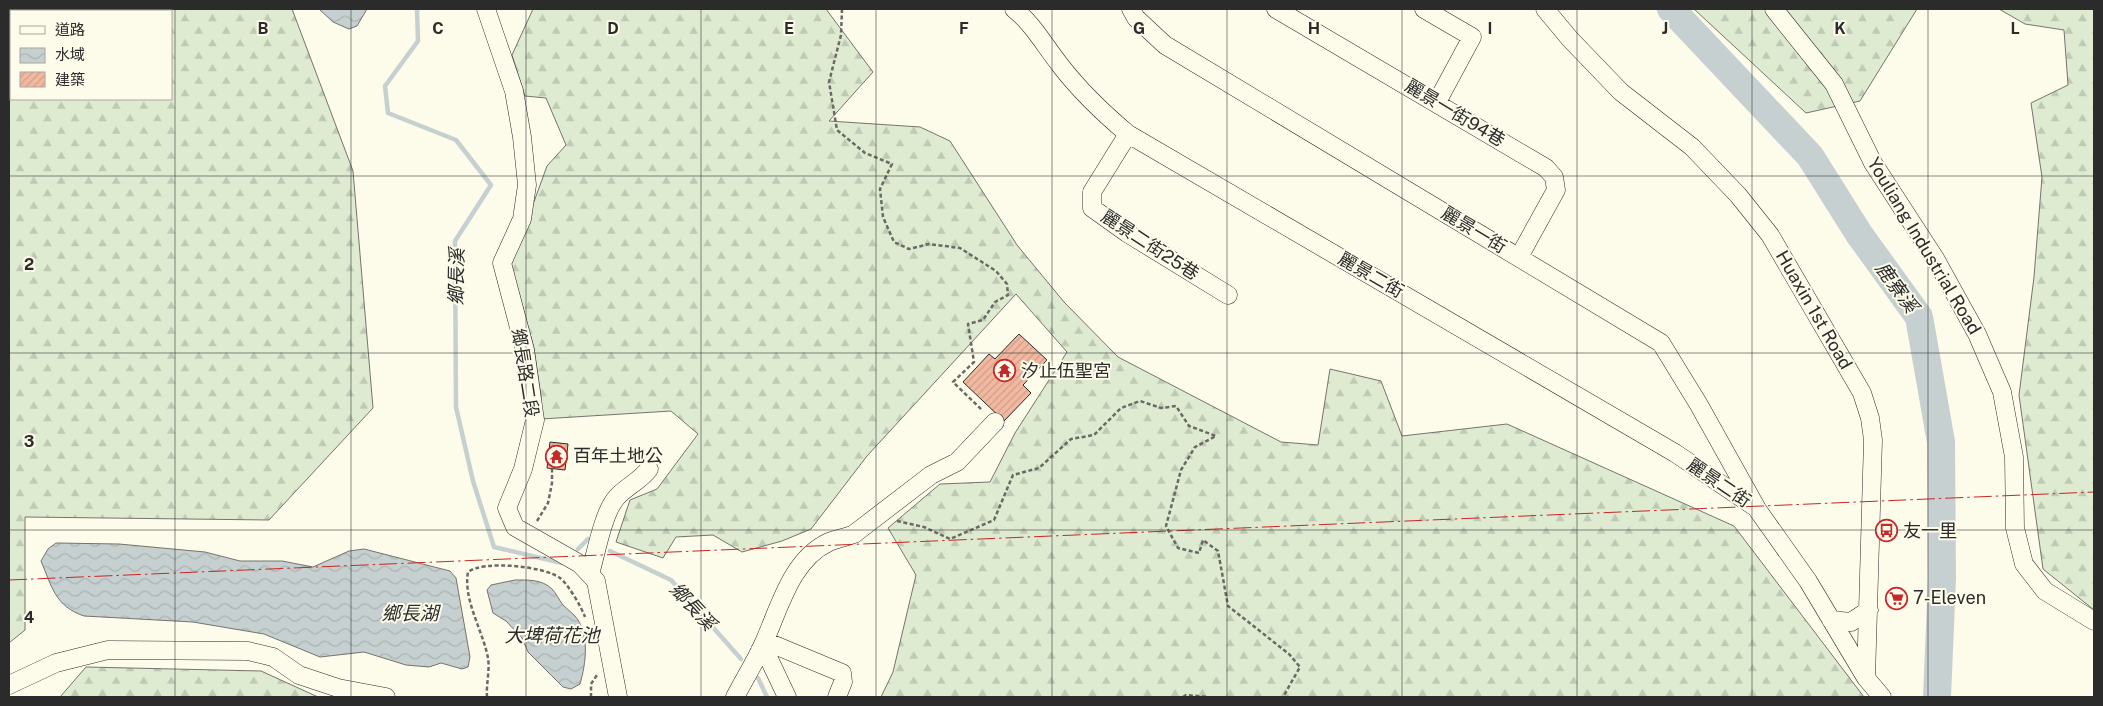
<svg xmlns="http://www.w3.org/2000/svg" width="2103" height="706" font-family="'Public Sans','Noto Sans TC',sans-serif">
<defs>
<pattern id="forest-firs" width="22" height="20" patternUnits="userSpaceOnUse" patternTransform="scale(1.25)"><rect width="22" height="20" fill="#deebd1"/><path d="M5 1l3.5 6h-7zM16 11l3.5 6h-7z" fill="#bfcab4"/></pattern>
<pattern id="water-waves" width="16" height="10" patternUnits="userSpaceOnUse" patternTransform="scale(1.25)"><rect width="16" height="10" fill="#c7d0d0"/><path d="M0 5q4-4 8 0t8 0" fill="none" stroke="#abb3b3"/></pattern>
<pattern id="building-hatch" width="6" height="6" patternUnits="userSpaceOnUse" patternTransform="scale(1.25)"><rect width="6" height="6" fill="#f2b8a0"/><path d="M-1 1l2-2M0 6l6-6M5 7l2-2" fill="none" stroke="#d09e8a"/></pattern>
</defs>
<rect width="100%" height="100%" fill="#fdfbea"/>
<!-- forest -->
<path fill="url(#forest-firs)" stroke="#74746e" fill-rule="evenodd" d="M9,9H292L353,171L373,408L269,520L25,517V630L9,643ZM11,11H171V99H11Z
M533,9H826L873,72L829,121L920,127L950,141L1017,245L1064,302L1118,357L1281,442L1318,445L1330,369L1381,381L1402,436L1507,424L1734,526L1864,697H881L893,672L916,575L888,528L940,484L990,482L1015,433L1067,352L1016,294L867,456L811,529L782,541L742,552L713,535L676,537L663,558L616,542L630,500L657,489L698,434L671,411L541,419V396L534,348L511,265L547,166L566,145L546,98L525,96L512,55Z
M1694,9H1917L1860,101L1806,113Z
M1999,9H2094V610L2043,569L2019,395L2034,277L2042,177L2031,103L2068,85L2064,30L2025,24Z
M86,667L261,671L318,697H60Z"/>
<!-- water -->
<path fill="url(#water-waves)" stroke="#74746e" d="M319,9H367L357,26L349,29L333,22Z
M56,543L119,544L205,552L240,561H282L313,567L349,551L364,549L450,571L456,578L470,657L468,667L462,669L441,663L429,667L406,665L364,652L320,657L264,634L193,622L84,616C55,606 52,587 41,561L48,549Z
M515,580C527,580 542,579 552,589C556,593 559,600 563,605C567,609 571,612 575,616C590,634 586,663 580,684L571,689L563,687L528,652L522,638L506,621L493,613L487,590L491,585Z"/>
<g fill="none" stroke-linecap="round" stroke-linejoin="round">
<!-- stream -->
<path stroke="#c7d0d0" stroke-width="4.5" d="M417,9L418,41L385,86L388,113L456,140L491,185L455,241L456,407L473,481L494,547L562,563
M578,549L588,539
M610,551L671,580L741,659
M758,678L767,697"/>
<!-- river -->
<path stroke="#c7d0d0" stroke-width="28" d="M1671,9L1810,156L1859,234L1919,317L1941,442L1942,578L1937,697"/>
</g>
<!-- building -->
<path fill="url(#building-hatch)" stroke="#2b2b2b" d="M1019,334L1047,360L1023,385L1031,393L1004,421L963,382L989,354L995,359Z
M550,442L568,444L565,470L547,468Z"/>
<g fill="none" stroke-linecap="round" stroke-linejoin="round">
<defs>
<path id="minor" d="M486,9L514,91L522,137L527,185L522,219L502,263L525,350L535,420L523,469L507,508L515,527L580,564L596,581L618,697
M1014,9C1033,24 1045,46 1060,65C1080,91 1103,113 1128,134L1675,453L1755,507
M1131,9L1136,18L1165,45L1661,343L1699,405L1757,509L1808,581L1866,678
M1276,9L1546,168L1554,177L1556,190L1519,257
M1424,9L1472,37L1437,102
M1545,9L1570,39L1621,92L1692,147L1738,195L1770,235L1862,393L1870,418L1873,440L1866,678L1882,697
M1774,9L1834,84L1873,163L1936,260L1977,334L2002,392L2014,457L2015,528L2024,564L2045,591L2094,621
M1128,134L1092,192V208L1127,233L1228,295
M590,574C596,554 603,512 617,497C627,486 640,481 649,469
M1831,620L1851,622L1869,610
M765,641L842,673L843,682L837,697
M760,650L769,659L787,697
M9,685L56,663L108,650L248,651L273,657L299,675L338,688L386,697
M735,697C745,678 757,659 765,640C780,606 792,559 829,542C835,539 844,538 854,534L931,475L957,462L995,422"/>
</defs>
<!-- minor casing -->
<use href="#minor" stroke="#2b2b2b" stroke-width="19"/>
<!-- path -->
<path stroke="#6a6964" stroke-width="2.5" stroke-dasharray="4 2.5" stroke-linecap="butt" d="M842,9L841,35L829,82L837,130L865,153L892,164L880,189L883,217L894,242L909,249L929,244L960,248L996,271L1007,284L1008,295L995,302L983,320L968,324L974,362L953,382L983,411
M537,521L548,503L552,483V454
M897,521L924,527L950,539L994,520L1013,475L1039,468L1071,439L1094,435L1121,408L1140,401L1161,408L1176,406L1189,426L1216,436L1195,447L1181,470L1166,526L1178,548L1199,553L1203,540L1218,551L1228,606L1289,654L1300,667L1283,697
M487,697C486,685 490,670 488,658C483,631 463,600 468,572C483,560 544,566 560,578C568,584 582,608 585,617
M591,697V684L597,675
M1183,697L1186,695L1208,697"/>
<!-- minor -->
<use href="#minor" stroke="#fdfbea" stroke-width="18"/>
<!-- power -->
<path stroke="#c62828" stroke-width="1" stroke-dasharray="18 4 2.5 4" stroke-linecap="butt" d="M9,580L2094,492"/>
</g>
<!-- grid -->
<path fill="none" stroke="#2b2b2b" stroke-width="1" stroke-opacity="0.55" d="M175,9V697M351,9V697M526,9V697M701,9V697M876,9V697M1052,9V697M1227,9V697M1402,9V697M1577,9V697M1752,9V697M1928,9V697M9,176H2094M9,353H2094M9,530H2094"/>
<!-- icons -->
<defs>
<symbol id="temple-ring" viewBox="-11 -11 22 22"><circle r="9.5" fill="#fdfbea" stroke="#c62828" stroke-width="1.5"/><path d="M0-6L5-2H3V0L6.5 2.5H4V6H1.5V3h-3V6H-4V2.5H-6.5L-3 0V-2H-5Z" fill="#c62828"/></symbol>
<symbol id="bus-ring" viewBox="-11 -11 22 22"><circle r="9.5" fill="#fdfbea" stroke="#c62828" stroke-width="1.5"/><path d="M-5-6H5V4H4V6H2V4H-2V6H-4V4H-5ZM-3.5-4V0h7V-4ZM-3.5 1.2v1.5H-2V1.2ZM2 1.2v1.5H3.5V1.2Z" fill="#c62828"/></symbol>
<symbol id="supermarket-ring" viewBox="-11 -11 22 22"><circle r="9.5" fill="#fdfbea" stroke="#c62828" stroke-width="1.5"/><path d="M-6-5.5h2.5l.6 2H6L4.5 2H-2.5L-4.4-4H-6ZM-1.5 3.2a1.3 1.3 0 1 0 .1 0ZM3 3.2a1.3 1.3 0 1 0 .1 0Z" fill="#c62828"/></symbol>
</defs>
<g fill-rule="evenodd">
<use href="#temple-ring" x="992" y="358" width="25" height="25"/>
<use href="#temple-ring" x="544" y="444" width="25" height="25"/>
<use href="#bus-ring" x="1874" y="518" width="25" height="25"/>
<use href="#supermarket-ring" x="1884" y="586" width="25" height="25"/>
</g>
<g text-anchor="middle" stroke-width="4" stroke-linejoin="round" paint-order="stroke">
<!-- street labels -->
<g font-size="18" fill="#2b2b2b" stroke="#fdfbea">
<text transform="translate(1455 113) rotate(31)" y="6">麗景一街94巷</text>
<text transform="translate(1474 230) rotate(31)" y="6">麗景一街</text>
<text transform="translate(1150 245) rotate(33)" y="6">麗景二街25巷</text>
<text transform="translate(1924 246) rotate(59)" y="6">Youliang Industrial Road</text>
<text transform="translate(1371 275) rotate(30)" y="6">麗景二街</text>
<text transform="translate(1814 310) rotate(60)" y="6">Huaxin 1st Road</text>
<text transform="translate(525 373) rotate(81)" y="6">鄉長路二段</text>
<text transform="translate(1719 483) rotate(34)" y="6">麗景二街</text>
</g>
<!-- poi labels -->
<g font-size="18" fill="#2b2b2b" stroke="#fdfbea" text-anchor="start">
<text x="1021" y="377">汐止伍聖宮</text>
<text x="573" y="462">百年土地公</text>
<text x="1903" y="537">友一里</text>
<text x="1913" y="604">7-Eleven</text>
</g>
<!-- water labels -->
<g font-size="19" font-style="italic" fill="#2b2b2b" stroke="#fdfbea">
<text transform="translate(456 277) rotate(-89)" y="7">鄉長溪</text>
<text transform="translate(1897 287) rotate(54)" y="7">鹿寮溪</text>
<text transform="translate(693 606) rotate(47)" y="7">鄉長溪</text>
<text x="410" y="620">鄉長湖</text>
<text x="552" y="642">大埤荷花池</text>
</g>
</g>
<g font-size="16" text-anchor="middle" font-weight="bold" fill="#2b2b2b" stroke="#fdfbea" stroke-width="4" stroke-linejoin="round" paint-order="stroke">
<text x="263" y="34">B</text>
<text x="438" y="34">C</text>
<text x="613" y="34">D</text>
<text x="789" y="34">E</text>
<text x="964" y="34">F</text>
<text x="1139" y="34">G</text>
<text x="1314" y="34">H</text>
<text x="1490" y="34">I</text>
<text x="1665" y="34">J</text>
<text x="1840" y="34">K</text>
<text x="2015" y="34">L</text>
<text x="29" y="270">2</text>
<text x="29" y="447">3</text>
<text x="29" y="623">4</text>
</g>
<!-- border -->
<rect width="2103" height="706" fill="none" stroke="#2b2b2b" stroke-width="20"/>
<!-- legend -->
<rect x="10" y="10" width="162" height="90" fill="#fdfbea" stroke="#a9a89e"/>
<rect x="20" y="26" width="25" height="8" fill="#fdfbea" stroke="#a9a89e"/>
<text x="55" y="35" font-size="15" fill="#2b2b2b">道路</text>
<rect x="20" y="48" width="25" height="15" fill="url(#water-waves)" stroke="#a9a89e"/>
<text x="55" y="60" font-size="15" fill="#2b2b2b">水域</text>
<rect x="20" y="72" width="25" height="15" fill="url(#building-hatch)" stroke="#a9a89e"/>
<text x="55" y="85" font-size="15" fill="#2b2b2b">建築</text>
</svg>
